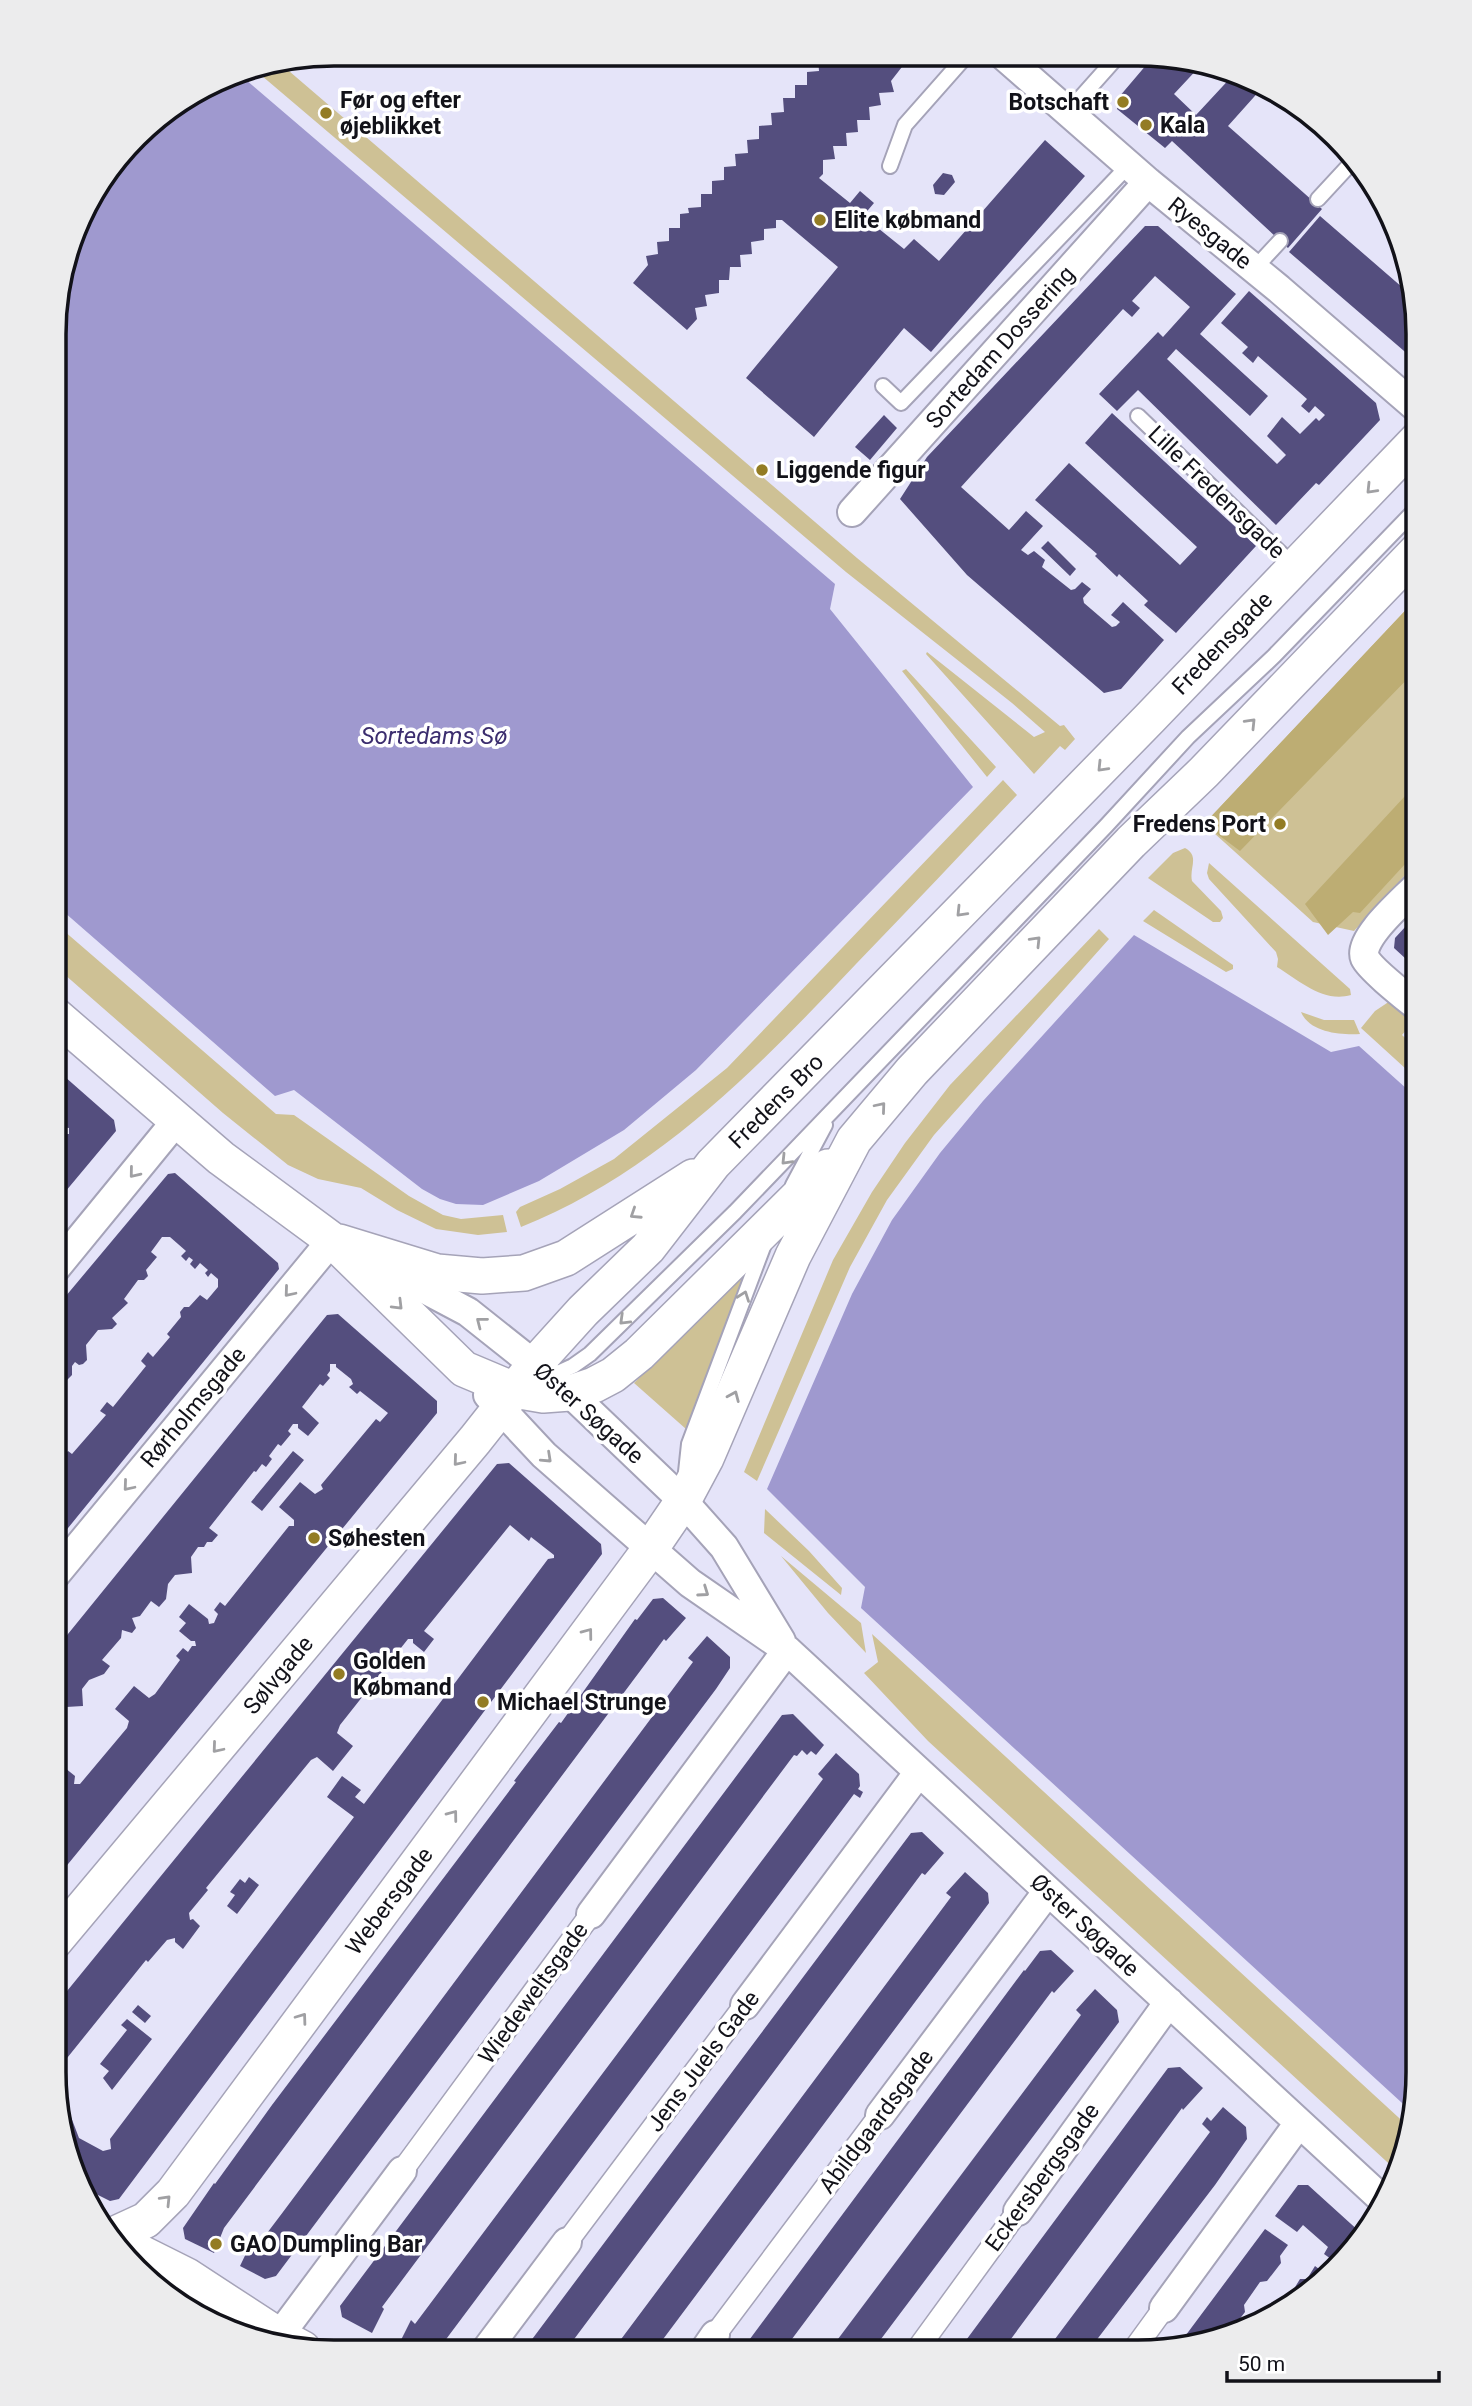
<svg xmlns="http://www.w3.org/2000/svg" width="1472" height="2406" font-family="Roboto,sans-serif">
<rect width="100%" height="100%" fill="#e5e4f9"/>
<!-- green -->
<path fill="#cec195" d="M282,65L857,558L1060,726L1064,725L1075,739L1065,750L1060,746L1034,774L926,654L927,652L1034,737L1045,732L1012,703L846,572L255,70Z
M1418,597V861L1354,931L1313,922L1204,824Z
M906,669L996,767L987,777L902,671Z
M1003,780L1017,795C963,852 910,908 856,964C759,1067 655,1174 521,1227L516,1212L520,1207L560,1189L614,1159L727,1068Z
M1185,848C1200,856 1189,868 1192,881L1221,911L1223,918L1220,922H1213L1148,878L1173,853Z
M1209,863L1350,989L1351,995C1323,1003 1300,981 1277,967L1278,959L1276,952L1209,879L1207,873Z
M1154,910L1233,965V969L1226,972L1143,921Z
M56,924L276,1114L294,1115L409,1196L443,1215L461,1219L503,1215L507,1232L478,1235L436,1229L397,1210L361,1188L318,1179L288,1165L223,1113L56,967Z
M1099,929L1109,939L934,1135L887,1200L850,1267L757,1481L744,1472L833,1260L872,1192L905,1143L950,1085Z
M1390,1001L1413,1022L1402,1035L1417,1049V1079L1361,1028L1375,1011Z
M1301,1012L1324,1020H1354L1360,1034C1341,1035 1310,1033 1301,1012Z
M741,1276L742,1280L686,1429L634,1383Z
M765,1509L809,1551L842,1588L841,1595L764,1533Z
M781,1556L861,1623L866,1653L828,1613Z
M872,1634L1410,2128L1403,2162L1398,2172L928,1741L864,1673L878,1662Z"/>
<!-- forest -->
<path fill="#bdad73" d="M1418,597V668L1240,851L1204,824Z
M1418,782V850L1360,913L1353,912L1328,935L1305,904Z"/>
<!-- water -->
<path fill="#9f99cf" d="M238,73L835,584L830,609L973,787L696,1070L624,1130L539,1181L483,1205L456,1204L440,1199L422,1189L294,1090L275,1096L56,905L57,298L83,210L149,124L227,75Z
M1134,935L1331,1052L1359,1046L1417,1098V2090L1413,2113L861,1608L865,1587L767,1489L852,1294L892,1220L940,1153L983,1101Z"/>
<!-- building -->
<path fill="#544e7e" d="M831,56H896L905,63L891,81L894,92L879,93L881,105L869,107L870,120H857L858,132L846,133L847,146H833L835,159L823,160V174L819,178L850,203L860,191L874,203L863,216L904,249L914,239L939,261L1045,140L1085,176L931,352L904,328L814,437L746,378L838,267L782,220H776V228L764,229V240L751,242L752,254L740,255L741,267H730L729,280H719V293L705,295L707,306L695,308L697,319L687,330L633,283L648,265L646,256L658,254L657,242L669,241V228H680V214L689,213L688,208L701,207V194H712V181L724,180V167L736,166L735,154L748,153L747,140L759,139V126L772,125L771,113L784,112L783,98H795V85H807V72L819,71L818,58H831Z
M1153,57H1175L1202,64L1174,94L1196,115L1235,73L1245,76L1262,88L1228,126L1322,209L1288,248L1172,141L1165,148L1117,109L1119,97Z
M943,173L952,175L955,182L944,195L935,194L933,185Z
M1320,216L1410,294L1418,334V363L1289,252Z
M1145,226H1158L1236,294L1200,334L1268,396L1250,416L1176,349L1167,359L1277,464L1286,455L1267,436L1282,417L1300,434L1316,418L1319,421L1325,415L1315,406L1309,413L1301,406L1307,399L1258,356L1253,363L1242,353L1248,347L1221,323L1249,291L1376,403L1380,420L1319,485L1316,483L1276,525L1138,390L1117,411L1099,394L1158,332L1163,337L1190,307L1155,276L1132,301L1140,308L1132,317L1123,309L961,487L1009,530L1026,511L1043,526L1021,550L1028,555L1034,551L1045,560L1042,567L1071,590L1075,589L1082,582L1091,589L1083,598L1084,603L1112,627L1116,626L1120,622L1111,615L1123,602L1164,640L1121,689L1104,693L967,575L900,499L927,457Z
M1112,413L1256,546L1176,633L1144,605L1148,601L1119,574L1117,577L1095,556L1097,554L1035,500L1069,463L1180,565L1197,547L1085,443Z
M884,415L897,428L870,460L855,447Z
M1048,541L1076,569L1070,576L1041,548Z
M1418,913V970L1394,948L1395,938Z
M56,1069L114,1120L116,1131L55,1204V1142L62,1134H69V1128L62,1127L56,1121Z
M175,1173L278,1263L279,1269L55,1544V1473L60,1472L65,1463L61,1459L68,1451L72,1454L106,1415L100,1411L107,1402L113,1407L146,1366L141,1361L148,1352L153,1357L170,1337L167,1334L181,1317L180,1312L184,1307H189L200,1295L207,1300L218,1287V1279L211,1273L208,1277L205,1273L208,1270L200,1263L195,1269L190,1264L193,1260L189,1257L186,1261L181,1256L186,1251L170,1237H162L151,1252L157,1257L146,1270L148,1276L144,1280H138L124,1299L128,1303L112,1318L117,1324L112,1329L98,1330L86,1345L87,1360L83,1364L79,1365L75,1362L72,1366V1375L59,1388L55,1389V1309L168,1174Z
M338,1314L437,1401V1413L55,1880V1813L60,1808L59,1803L55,1804V1781L65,1768L75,1776L74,1784H80L127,1728L129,1721L115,1709L134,1686L149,1698L155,1694L180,1660L176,1656L183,1648L188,1652L192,1646H196L195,1641H191L179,1631L186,1623L179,1617L189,1604L208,1619L209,1624L214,1623L218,1614L214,1610L220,1602L225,1606L289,1526H294V1520L279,1507L300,1482L315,1494L323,1489L321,1485L376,1419L380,1422L388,1413L360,1391L357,1394L349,1387L353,1384L351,1379L336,1367V1364H330V1371L327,1375L330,1378L323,1386L320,1384L302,1407L319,1423L308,1436L298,1428V1424H293L288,1431L291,1434L281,1446L278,1444L269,1456L272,1459L266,1467L262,1464L256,1472L254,1471L209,1528L218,1535L212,1542H207L204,1547H198L191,1557L192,1573L175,1575L168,1584L166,1599L159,1607L151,1601L140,1616L132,1618L136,1628L132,1633L122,1630L121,1638L102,1660L110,1666L104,1674L89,1680L82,1689L83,1706L66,1707L55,1727V1650L327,1315Z
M293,1451L304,1460L262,1511L251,1502Z
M509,1463L601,1544L602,1554L119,2199L110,2201L80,2186L75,2178L55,2075L79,2138L103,2151L111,2149L110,2139L354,1817L327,1797L342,1776L361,1790L355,1797L364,1804L548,1559L554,1558V1555L531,1537L529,1541L510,1525L424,1631L434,1639L424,1652L413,1643V1639H408L340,1725L337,1733L353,1746L333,1771L317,1757L311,1760L206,1888L208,1890L189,1913L190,1920L193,1919L200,1926L183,1949L175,1942V1938L167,1940L148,1962L146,1960L55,2073L54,2007L497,1464Z
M663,1598L686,1618L666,1641L664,1639L224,2228L214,2253L185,2239L183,2228L214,2183L215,2184L272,2105L516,1782L514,1781L559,1722L561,1723L635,1619L637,1620L653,1599Z
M707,1636L730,1657V1668L716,1689L276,2276L265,2279L240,2266L252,2241L258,2245L283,2212L693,1662L688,1658Z
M793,1714L824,1745L816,1755L811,1751L807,1755L802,1750L797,1756L794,1755L382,2307L384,2309L372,2333L342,2317L340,2306L782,1715Z
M836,1753L859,1774L860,1786L858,1789L863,1792L860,1798L854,1794L438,2350H405L398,2346L411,2320L415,2324L823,1779L818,1774Z
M922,1832L944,1853L925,1875L922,1873L566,2350H524L911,1833Z
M965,1872L988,1893L989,1903L655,2350H613L951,1897L946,1893Z
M249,1877L259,1885L237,1914L227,1906L235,1895L230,1892L240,1879L245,1883Z
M1051,1950L1074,1971L1054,1993L1052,1991L783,2351H741L1024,1970L1025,1971L1040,1951Z
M1095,1989L1117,2010L1119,2022L872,2351H829L1081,2015L1076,2010Z
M138,2005L151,2016L145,2023L132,2012Z
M127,2019L152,2039L112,2090L103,2078L109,2071L100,2064L127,2030L121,2025Z
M1180,2067L1203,2088L1183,2110L1182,2108L1002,2351H958L1168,2068Z
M1223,2107L1246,2127L1247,2139L1215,2185L1092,2346L1090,2352L1046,2351L1210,2132L1202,2124L1207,2117L1211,2121Z
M1298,2185H1308L1361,2233L1360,2242L1338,2264L1324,2254L1328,2247L1303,2225L1297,2232L1275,2216Z
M1265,2229L1288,2245L1280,2256L1281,2263L1267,2281L1260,2282L1244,2305L1245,2312L1232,2329H1226L1221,2335L1180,2343Z
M1315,2266L1327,2275L1308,2294L1289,2305V2297L1300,2279H1307Z"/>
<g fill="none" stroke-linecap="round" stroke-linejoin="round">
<defs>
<path id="service" d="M1301,108L1320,124
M1068,112L1117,57
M890,166L905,125L966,56
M1318,199L1355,159
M1254,269L1280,241
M883,386L901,403L1129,165
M1138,416L1295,567
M793,1185L825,1125
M547,1378L573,1366L590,1354L735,1212L1106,826L1188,737L1274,656L1418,507
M686,1472L689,1444L763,1247"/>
<path id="pedestrian" d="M402,2171L591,1914
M567,2242L745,2005
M715,2335L880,2115
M916,2351L1018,2211
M1132,2352L1164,2308"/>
<path id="minor" d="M1004,56L1148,182L1279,289L1418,409
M852,512L1148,182
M1418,1007C1407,998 1370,969 1365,958C1357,939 1404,900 1418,885
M55,1269L177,1120
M488,1395L544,1455L690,1583L787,1650L1383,2200
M55,1575L332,1240L468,1312L570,1393L683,1501L724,1547L781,1641
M591,1914L787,1650
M745,2005L919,1772
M880,2115L1048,1891
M1018,2211L1169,2002
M1164,2308L1299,2123
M279,2336L402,2171
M486,2350L567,2242
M704,2351L715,2335"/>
<path id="tertiary" d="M56,1016L221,1158L332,1240L464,1369L514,1390L543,1395L570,1393L594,1385L613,1375L639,1354L828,1167
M339,1242L437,1272L482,1276L524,1273L566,1258L693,1177
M54,1942L475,1440L535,1364L583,1311L648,1248L713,1164L1150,718L1418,439
M109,2237L146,2220L173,2193L651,1548L683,1501L706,1458L793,1256L854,1140L912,1071L1131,842L1204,772L1418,550
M109,2237L187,2276L279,2336L303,2349
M179,2303L232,2321"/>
</defs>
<!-- service casing -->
<use href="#service" stroke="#a5a3b8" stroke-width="18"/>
<!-- pedestrian casing -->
<use href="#pedestrian" stroke="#a5a3b8" stroke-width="24"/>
<!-- minor casing -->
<use href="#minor" stroke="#a5a3b8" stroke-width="32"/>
<!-- tertiary casing -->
<use href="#tertiary" stroke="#a5a3b8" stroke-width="38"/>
<!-- service -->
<use href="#service" stroke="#fff" stroke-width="14"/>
<!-- pedestrian -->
<use href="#pedestrian" stroke="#fff" stroke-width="21"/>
<!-- minor -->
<use href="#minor" stroke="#fff" stroke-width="28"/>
<!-- tertiary -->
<use href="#tertiary" stroke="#fff" stroke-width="35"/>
</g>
<!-- one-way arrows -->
<defs><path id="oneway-chevron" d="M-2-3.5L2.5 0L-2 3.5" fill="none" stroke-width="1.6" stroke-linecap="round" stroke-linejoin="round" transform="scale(1.75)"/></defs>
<g stroke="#a0a0a3">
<use href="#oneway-chevron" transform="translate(1371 489) rotate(134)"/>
<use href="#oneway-chevron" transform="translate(1251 723) rotate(-46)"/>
<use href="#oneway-chevron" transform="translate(1102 767) rotate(134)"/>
<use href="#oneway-chevron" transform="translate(961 912) rotate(134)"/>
<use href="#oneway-chevron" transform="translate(1036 941) rotate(-46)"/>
<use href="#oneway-chevron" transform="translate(881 1107) rotate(-50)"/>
<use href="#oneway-chevron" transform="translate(786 1160) rotate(134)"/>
<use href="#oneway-chevron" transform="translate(134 1173) rotate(129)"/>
<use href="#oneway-chevron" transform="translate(635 1214) rotate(147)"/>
<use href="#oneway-chevron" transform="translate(289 1292) rotate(130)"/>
<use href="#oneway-chevron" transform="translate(744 1296) rotate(-70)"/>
<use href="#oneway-chevron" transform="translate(398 1305) rotate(45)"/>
<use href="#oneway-chevron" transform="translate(624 1320) rotate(136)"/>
<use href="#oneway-chevron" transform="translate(481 1322) rotate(-142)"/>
<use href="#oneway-chevron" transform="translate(734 1396) rotate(-67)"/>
<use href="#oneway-chevron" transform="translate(547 1458) rotate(43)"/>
<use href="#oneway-chevron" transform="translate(458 1461) rotate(130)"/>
<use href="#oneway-chevron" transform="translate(128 1486) rotate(130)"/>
<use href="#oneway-chevron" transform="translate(704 1592) rotate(35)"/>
<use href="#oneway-chevron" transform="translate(588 1633) rotate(-53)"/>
<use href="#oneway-chevron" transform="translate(217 1748) rotate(130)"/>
<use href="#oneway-chevron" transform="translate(453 1815) rotate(-53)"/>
<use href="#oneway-chevron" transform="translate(302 2018) rotate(-54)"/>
<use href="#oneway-chevron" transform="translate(166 2200) rotate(-46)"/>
</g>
<!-- markers -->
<g fill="#937c24" stroke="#fff" stroke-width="2.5">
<circle cx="1123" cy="102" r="7"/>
<circle cx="326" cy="113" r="7"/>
<circle cx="1146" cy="125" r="7"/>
<circle cx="820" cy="220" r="7"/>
<circle cx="762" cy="470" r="7"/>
<circle cx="1280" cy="824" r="7"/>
<circle cx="314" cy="1538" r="7"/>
<circle cx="339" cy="1674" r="7"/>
<circle cx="483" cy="1702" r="7"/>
<circle cx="216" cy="2244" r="7"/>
</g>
<g text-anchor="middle" stroke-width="7" stroke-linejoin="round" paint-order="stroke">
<!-- poi labels -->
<g font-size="23" font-weight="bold" fill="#121219" stroke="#fff" text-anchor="start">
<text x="340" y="108">Før og efter<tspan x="340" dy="26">øjeblikket</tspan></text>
<text x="1109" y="110" text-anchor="end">Botschaft</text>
<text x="1160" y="133">Kala</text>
<text x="834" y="228">Elite købmand</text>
<text x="776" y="478">Liggende figur</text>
<text x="1266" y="832" text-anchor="end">Fredens Port</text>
<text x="328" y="1546">Søhesten</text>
<text x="353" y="1669">Golden<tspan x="353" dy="26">Købmand</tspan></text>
<text x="497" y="1710">Michael Strunge</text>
<text x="230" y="2252">GAO Dumpling Bar</text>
</g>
<!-- street labels -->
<g font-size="23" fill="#121219" stroke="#fff">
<text transform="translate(1210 233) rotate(39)" y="8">Ryesgade</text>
<text transform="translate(1000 347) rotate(-48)" y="8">Sortedam Dossering</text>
<text transform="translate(1217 492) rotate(44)" y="8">Lille Fredensgade</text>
<text transform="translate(1222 643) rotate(-46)" y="8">Fredensgade</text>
<text transform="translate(776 1101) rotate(-45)" y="8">Fredens Bro</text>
<text transform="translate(193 1407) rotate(-50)" y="8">Rørholmsgade</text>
<text transform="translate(589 1413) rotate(42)" y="8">Øster Søgade</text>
<text transform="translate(278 1675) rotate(-50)" y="8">Sølvgade</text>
<text transform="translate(389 1901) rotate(-53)" y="8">Webersgade</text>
<text transform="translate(1085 1925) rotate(43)" y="8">Øster Søgade</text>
<text transform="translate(533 1993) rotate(-54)" y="8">Wiedeweltsgade</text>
<text transform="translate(703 2061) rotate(-53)" y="8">Jens Juels Gade</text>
<text transform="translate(876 2121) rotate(-53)" y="8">Abildgaardsgade</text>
<text transform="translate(1042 2177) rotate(-54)" y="8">Eckersbergsgade</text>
</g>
<!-- water labels -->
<g font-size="24" font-style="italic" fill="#3b2d6e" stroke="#fff">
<text x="434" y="744">Sortedams Sø</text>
</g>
</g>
<!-- crop -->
<path d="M0 0H1472V2406H0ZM334 66H1138A268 268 0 0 1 1406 334V2072A268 268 0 0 1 1138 2340H334A268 268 0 0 1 66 2072V334A268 268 0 0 1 334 66Z" fill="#ececed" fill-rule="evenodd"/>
<path fill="none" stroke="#121219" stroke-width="3.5" d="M334 66H1138A268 268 0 0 1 1406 334V2072A268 268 0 0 1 1138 2340H334A268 268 0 0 1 66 2072V334A268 268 0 0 1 334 66Z"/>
<!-- scale -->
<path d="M1227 2371v10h212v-10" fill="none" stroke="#121219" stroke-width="3.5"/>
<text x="1238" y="2371" font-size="21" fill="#121219" stroke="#ffffff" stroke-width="5" paint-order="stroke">50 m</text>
</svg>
